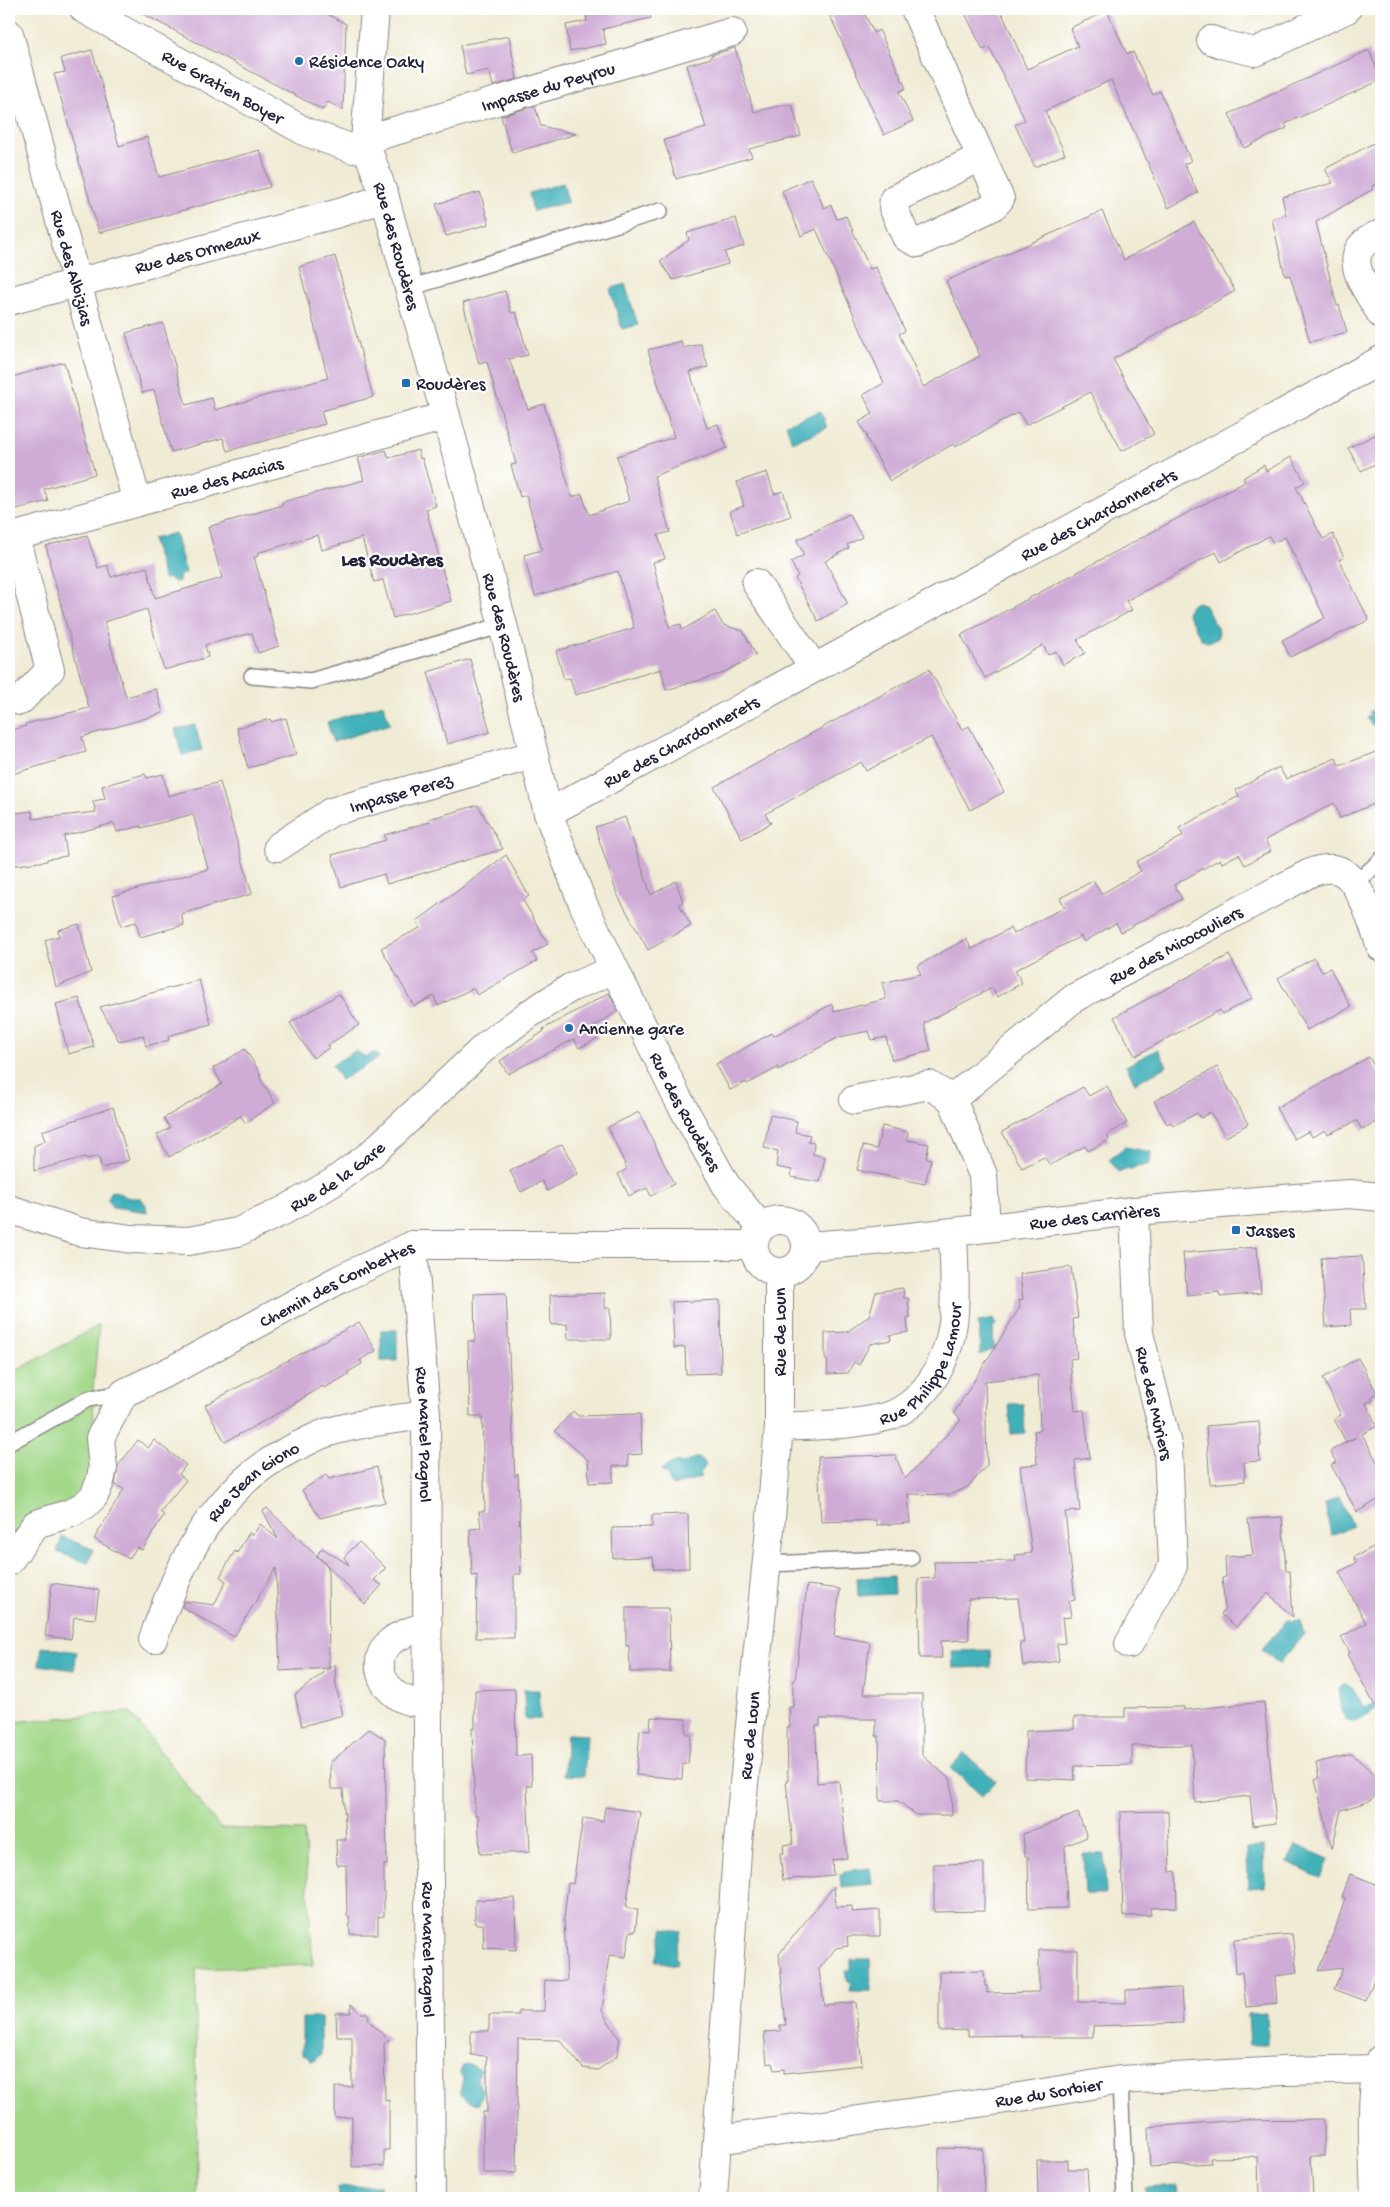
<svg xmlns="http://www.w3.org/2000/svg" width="1390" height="2207" font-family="'Gochi Hand',sans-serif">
<rect width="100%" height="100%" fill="#fff"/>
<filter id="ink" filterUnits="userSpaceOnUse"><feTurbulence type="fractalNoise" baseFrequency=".02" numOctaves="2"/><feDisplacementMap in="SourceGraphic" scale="10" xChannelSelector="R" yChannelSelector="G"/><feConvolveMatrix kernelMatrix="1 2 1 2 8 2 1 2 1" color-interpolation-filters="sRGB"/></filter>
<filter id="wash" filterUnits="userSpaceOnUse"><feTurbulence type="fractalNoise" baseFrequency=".0096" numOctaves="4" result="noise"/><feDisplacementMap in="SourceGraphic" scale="20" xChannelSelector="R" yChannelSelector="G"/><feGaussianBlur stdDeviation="1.12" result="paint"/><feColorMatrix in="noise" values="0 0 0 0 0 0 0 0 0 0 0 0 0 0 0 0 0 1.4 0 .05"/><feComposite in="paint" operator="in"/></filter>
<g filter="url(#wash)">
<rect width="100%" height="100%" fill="#f0ebd4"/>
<!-- green -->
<path fill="#a3d889" stroke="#627d62" d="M99,1325L93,1389L95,1478L82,1494L9,1546V1375Z
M9,1667H11L12,1722L130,1712L220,1828L304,1831L313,1965L196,1969L197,2198H9Z"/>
<!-- water -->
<path fill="#3fb0b9" stroke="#30697a" d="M563,183L568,202L533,211L529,193Z
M625,284L638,325L622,329L610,289Z
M821,411L827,428L792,442L786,424Z
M175,533L186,573L180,575L179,581L175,582L168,578L164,579L152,539Z
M1197,602L1204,604L1219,632L1217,639L1208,642L1202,640L1187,613L1189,606Z
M383,704L390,724L333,742L327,722Z
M1381,706V725L1377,727L1371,724L1367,718L1371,715L1369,712Z
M195,725L202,750L182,755L175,729Z
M1158,1049L1167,1066L1135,1083L1126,1066Z
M355,1051L366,1057L375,1052L379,1058L341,1080L332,1065Z
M1125,1147L1151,1152L1150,1164L1118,1172L1109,1159Z
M115,1191L129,1198H141L146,1205L147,1212L112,1207L108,1199L110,1192Z
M993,1319L996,1325L993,1327L994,1349L980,1355V1340L978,1322Z
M381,1330H397V1361H381Z
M1009,1404H1023L1025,1433L1011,1434Z
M694,1458H700L706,1465L700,1474L701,1477L673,1486L670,1483L668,1476L661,1470L674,1462L683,1464Z
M1339,1497L1353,1526L1331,1535L1325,1504Z
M62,1537L93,1549L88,1563L57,1552Z
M893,1576L894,1594L858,1596L857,1578Z
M1289,1618L1292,1621L1300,1620L1304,1634L1279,1664L1262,1649Z
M42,1647L77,1652L74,1670L39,1665Z
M990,1650L991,1667L953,1668L952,1651Z
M1345,1684L1352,1688L1365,1708L1373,1704L1377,1708C1368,1714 1358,1723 1347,1721L1341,1711L1338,1689Z
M524,1690H539L540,1719H525Z
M567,1734L587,1735L584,1776L564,1775Z
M964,1753L996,1781L982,1796L951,1768Z
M1296,1845L1329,1859L1321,1877L1288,1863Z
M1264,1847L1265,1887L1248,1888L1247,1848Z
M1083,1854H1104L1106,1894H1085Z
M870,1868L872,1884L841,1887L840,1875H844V1871Z
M664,1928L681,1931L675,1958L678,1959L677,1965L656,1961Z
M851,1959H870L871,1991H850L851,1983L846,1980V1971L851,1969Z
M1266,2013L1267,2045H1250L1248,2014Z
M302,2018H321V2056H318L315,2060L311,2061L306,2056L302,2055Z
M469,2064L481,2070L477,2079L483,2093L479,2103C471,2104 463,2100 460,2092L463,2079L460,2073L463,2065Z
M380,2186V2198H339L338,2187Z
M1178,2186L1179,2198H1145V2188Z"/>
<g id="blocks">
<!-- building -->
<path fill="#cfacd6" d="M134,9H318L346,24L343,110L328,102L323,110Z
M585,9H650L651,18L603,29L606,44L570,51L566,25L587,21Z
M827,9H862L874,33L879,30L906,88L899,92L913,121L884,135Z
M963,9H1000L1027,69L1078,46L1070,28L1107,11L1127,54L1133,52L1153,95L1160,91L1191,161L1184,164L1198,193L1168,208L1111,80L1045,111L1065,154L1035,167L1015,125L1025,120L989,47L983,50Z
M509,36L517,79L493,86L489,70L466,75L460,45Z
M735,48L754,112L783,105H792L801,136L749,149L752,157L676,179L664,140L706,128L687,65L711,58V55Z
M92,50L119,146L147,137L159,177L260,150L270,187L99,233L54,74L65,72L61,58Z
M1369,50L1381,80L1285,124L1287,128L1244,148L1229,114Z
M535,106L541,126L576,134L512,153L501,116Z
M1381,139V181L1372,186L1373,189L1316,222L1337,306L1339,305L1347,332L1310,342L1290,275L1285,276L1272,219L1286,215L1282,197L1333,183L1325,169Z
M811,178L824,208L831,205L837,219L846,216L870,269L876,267L905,331L899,334L923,387L980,356L946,281L1102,211L1124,260L1194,222L1219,267L1221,266L1235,291L1113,359L1154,434L1122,451L1090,392L1026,425L1019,412L955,447L953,444L890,481L866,437L867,436L859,422L873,414L863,395L884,383L816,229L801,236L782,191Z
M480,192L489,224L446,236L436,204Z
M736,218L744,246L725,252L728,264L673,280L660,261L689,240L687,233Z
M335,256L373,397L321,411L325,424L275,438L227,451L223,438L171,452L154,390L142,393L126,333L163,323L186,405L212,398L215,410L328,378L299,267Z
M505,291L511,313L516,312L528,355L509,359L528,409L544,404L572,497L582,494L589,515L629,501L617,456L674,437L648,350L681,341L683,348L701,344L708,367L690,372L707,428L718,424L727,448L654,476L670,532L658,535L665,559L653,562L669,627L681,624L682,630L715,611L723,625L743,631L756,655L721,674L666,690L661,669L575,695L570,678L564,679L556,651L634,628L618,571L535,596L524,555L542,550L526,495L520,497L511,465L516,464L487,362L479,364L463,303Z
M64,362L95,474L44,489L48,501L9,511V378Z
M1381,432V461L1361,471L1348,448Z
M386,450L389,458L418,450L420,459L422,458L436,506L426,509L451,601L393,618L383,580L374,582L362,538L322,550L318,535L257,553L258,556L254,557L279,646L258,653L252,633L205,645L208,657L164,670L147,609L104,622L126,697L156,689L163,713L82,737L86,752L9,775V731L26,726L25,724L89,708L49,561H50L46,546L87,535L98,568L107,565L111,577L147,567L155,598L222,578L208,527L283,505L282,502L364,480L358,458Z
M1291,457L1305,482L1296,487L1323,539L1333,534L1344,558L1339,560L1369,620L1290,657L1282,640L1325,618L1285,537L1273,543L1269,536L1221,562L1216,552L1126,601L1132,610L1077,640L1085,653L1063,665L1056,651L1048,655L1043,645L985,678L961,635L1245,482L1243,478L1264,465L1266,471Z
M767,472L774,494L783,491L791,516L737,534L730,511L744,506L737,482Z
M849,514L862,537L847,545L849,548L825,561L848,604L818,621L795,578L798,576L791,562L804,555L797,540Z
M470,659L490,732L447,744L428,672Z
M929,669L962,730L969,726L1004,792L970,810L931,737L866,771L861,762L765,814L771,823L742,839L714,787Z
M286,718L296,755L248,768L237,728L270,719L271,722Z
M1381,750V801L1340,818L1334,803L1265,840L1271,851L1245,865L1239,854L1222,863L1220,859L1174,885L1182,899L1121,932L1116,923L1084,942L1081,936L1015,970L1022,983L997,997L992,988L924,1023L931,1051L892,1060L886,1037L872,1040L869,1031L839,1037L778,1070L779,1067L747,1084L746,1082L730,1090L716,1064L772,1033L774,1036L832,1004L834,1012L886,999L882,983L921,974L917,966L966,939L972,949L1010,928L1013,934L1065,907L1060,898L1093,881L1101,894L1141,871L1136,862L1183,836L1179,828L1239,796L1236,790L1279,767L1286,779L1336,758L1339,766Z
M145,774L147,778L163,774L168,796L220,782L252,894L181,914L184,925L140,937L136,922L121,926L113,896L208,869L193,814L141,828V826L117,832L114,823L64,836L67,856L47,859V861L9,866V814L32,811L33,819L96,812L93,801L105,799L102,786Z
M478,805L503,849L387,884L384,874L341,887L332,855L386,840L384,835L430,822L429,819Z
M625,817L651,895L676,881L683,902L679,904L691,926L648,950L617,894L595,827Z
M506,855L529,896L523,900L548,944L532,953L537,961L477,995L473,988L438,1006L434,996L414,1006L381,948L420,928L417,921Z
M79,924L91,972L56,987L45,940L59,936L58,930Z
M1229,955L1252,998L1222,1014L1220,1010L1135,1056L1114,1017Z
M1314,958L1322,972L1330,968L1351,1007L1307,1030L1278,978Z
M199,980L211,1024L168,1036L169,1040L146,1046L143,1035L119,1041L100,1007Z
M609,993L618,1011L593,1027L598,1038L579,1048L574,1039L508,1074L500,1061L544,1031L543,1029Z
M339,994L359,1025L328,1045L329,1048L313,1058L290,1023Z
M79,998L94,1047L68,1054L56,1004Z
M245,1049L260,1073V1078L275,1103L245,1123L241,1116L169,1157L157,1135L170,1128L164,1118L222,1084L213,1068Z
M1369,1057L1381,1078V1120L1362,1130L1357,1121L1328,1134L1325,1130L1312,1137L1309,1131L1294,1139L1276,1108Z
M1217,1067L1248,1124L1226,1137L1210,1112L1201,1118L1197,1113L1173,1126L1170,1122L1167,1124L1154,1101Z
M1107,1086L1127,1123L1107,1135L1109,1140L1088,1151L1085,1146L1050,1165L1044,1157L1022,1168L1002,1132L1083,1087L1089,1096Z
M113,1107L129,1160L102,1168L98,1156L86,1159L85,1157L34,1171V1146L45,1141L42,1131Z
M639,1112L674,1184L651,1196L647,1188L629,1196L618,1174L627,1169L608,1127Z
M770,1115L797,1121L795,1132L810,1135L808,1142L814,1143L813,1154L825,1157L820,1182L791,1177L792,1170L776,1167L778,1151L764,1148Z
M882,1126L908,1132L907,1140L929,1144L926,1158L931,1159L925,1184L857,1170L863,1146L877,1149Z
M562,1144L578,1174L547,1191L542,1181L521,1192L510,1171Z
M1257,1247L1261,1293L1220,1297L1219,1292L1187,1295L1183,1253Z
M1362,1256L1366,1309H1350L1351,1325L1326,1327L1321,1258Z
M1071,1267L1078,1318L1073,1319L1077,1358L1070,1359L1075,1411L1084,1410L1090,1458L1075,1460L1080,1511L1065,1512L1075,1600L1069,1601L1071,1617L1062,1618L1065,1643L1057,1644L1059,1661L1023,1666L1020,1643H1024L1018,1598L968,1599L969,1640L941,1641L942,1658H920L918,1579L935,1578L934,1562L1016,1561L1015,1555L1032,1553L1020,1466L1037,1464L1034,1431L1040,1430L1038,1375L985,1381L987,1465L968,1487L949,1495L908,1494L910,1523L876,1525V1520L821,1522L818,1457L895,1455L905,1479L961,1420L954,1413L1020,1307L1019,1300L1023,1299L1020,1274Z
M903,1288L904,1298H908L910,1318L907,1319L908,1332L890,1335L891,1340L870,1344L859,1365L854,1362L848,1373L828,1374L827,1360L825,1359V1333L847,1332L869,1316L876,1292Z
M506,1293L515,1477L518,1473L521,1574H514V1638H476L477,1575L472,1576L470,1529L481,1528L479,1511H485L482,1416H470L468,1341H475L474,1294Z
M605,1293V1308H610L611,1339H568L567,1324L551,1325L550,1295Z
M720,1300L721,1373L686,1374L685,1347L674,1348L672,1302Z
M359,1322L376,1351L360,1360L362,1364L348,1372V1375L324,1388L323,1386L280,1412L225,1442L205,1405Z
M1358,1358L1377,1393L1372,1397L1373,1400L1366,1403L1377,1426L1362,1434L1381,1469V1498L1357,1512L1331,1465L1336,1462L1330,1451L1356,1437L1346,1442L1334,1419L1341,1415L1323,1378Z
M573,1411L578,1416L640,1414L642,1454L628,1455V1466H613V1482L589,1483L588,1460L555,1431Z
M1259,1422L1261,1446L1259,1447L1260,1461L1244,1462L1245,1481L1210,1484L1206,1426Z
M138,1440L148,1448L154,1440L186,1465L179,1474L186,1480L160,1512L164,1515L142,1550L137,1547L129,1559L94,1539L124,1489L115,1485L118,1466Z
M377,1467L385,1502L320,1518L302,1490L326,1475L329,1479Z
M267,1508L328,1567L329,1668L280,1671L276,1568L234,1637L182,1607L184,1601L214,1605L226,1581L220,1577L227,1564L235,1551L237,1553L249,1533L253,1535L260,1524L278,1539L263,1511Z
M688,1514L689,1568L654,1569L653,1557L613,1558L612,1528L652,1527V1515Z
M1282,1517L1286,1571H1290L1293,1617L1268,1593L1236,1627L1221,1614L1225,1608L1222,1578L1226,1577L1225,1557L1253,1555L1248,1519Z
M359,1542L386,1568L374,1580L382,1585L365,1604L317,1555L322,1548L349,1565L344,1557Z
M1381,1543V1717L1347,1654L1350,1652L1341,1637L1366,1623L1339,1572L1356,1563L1354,1557Z
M52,1583L99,1590L95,1619L74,1617L71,1639L45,1636Z
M807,1585L840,1589L834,1636L870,1642L863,1694H922V1755L951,1780L952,1815H916L898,1801H880L879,1736H876V1719H820V1726H816L817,1783L839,1781L847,1858L832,1860L833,1875L783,1880L780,1853H784L783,1845L793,1844L786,1781H788L787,1727H790L789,1707H793V1681H795Z
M626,1608H669L670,1672H630L629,1646H626Z
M335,1664L336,1686L343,1715L302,1726L295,1695Z
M515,1689L516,1756L531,1755L532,1786H527L530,1852L480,1854L478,1815H475L472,1728L475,1729V1690Z
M1264,1702L1276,1823L1253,1826L1250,1796L1195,1802L1192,1745L1132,1746V1765L1074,1766L1075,1780L1025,1778L1026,1731L1074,1729V1717H1125V1708L1184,1707V1710Z
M651,1717L686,1719V1734L691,1735L688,1764H683L682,1779L636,1775L640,1730L650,1731Z
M369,1729L385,1739L387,1865H384V1916L378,1917V1934H350L349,1916H347L346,1865H337L336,1840H346L343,1789H331L330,1763Z
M1352,1754L1381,1780V1787L1370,1801L1341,1810L1332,1849L1315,1780L1319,1778L1316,1763Z
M605,1807L640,1812L626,1908L638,1909L635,1932L630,1931L626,1957L609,1955L602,2011L620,2040L617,2056L598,2070L583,2068L560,2040L518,2039L516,2173H483V2112H487V2056L471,2055V2031H489V2015H518V2011H544L545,1980L567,1981L564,1919L568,1883L573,1884L583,1818L603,1821Z
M1168,1811L1170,1872L1176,1871L1177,1907L1150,1908L1151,1915L1123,1916L1120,1812Z
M1078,1813L1087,1837L1065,1846L1067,1908L1029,1909L1028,1857L1025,1856L1023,1834Z
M984,1863V1911L934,1912V1864Z
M1350,1874L1381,1886V1960L1366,2001L1334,1989L1343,1968L1318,1971L1337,1924L1345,1898L1342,1897Z
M834,1886L836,1907L852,1906V1912L880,1910V1936H847L848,1946L836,1948L819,1969L824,2005L855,2002L862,2065L784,2073V2069L774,2070L772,2063L767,2064L764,2032L780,2031V2025H786L779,1954Z
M515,1898L516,1950L484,1948L483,1924H475V1900Z
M1292,1934L1297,1973L1275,1976L1277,2004L1246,2007L1242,1972L1236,1973L1234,1939Z
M1039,1950H1078V2002L1126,2003V1990L1181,1988L1183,2023L1093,2026V2037H1022V2035L968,2036V2030L939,2031V1972L984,1971L985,1986H987V1993L1039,1992Z
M351,2004L361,2013H368L369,2021L389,2040L384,2044L385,2101L389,2100V2150H384V2166L352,2167V2117L335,2118V2087H352V2037H337L336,2013H351Z
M1324,2119V2156H1311L1313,2198H1259L1258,2157L1210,2158L1211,2163L1150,2167L1148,2127L1241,2120Z
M939,2148L983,2149L984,2198H939Z
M1037,2160H1068V2169H1087L1089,2198H1038Z"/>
</g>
</g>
<g filter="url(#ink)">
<use href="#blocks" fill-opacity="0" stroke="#898688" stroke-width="1"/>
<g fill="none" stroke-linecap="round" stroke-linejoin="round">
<defs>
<path id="lane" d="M409,288L660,211
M252,676L311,681L503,625
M1355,884L1381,860
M9,1443L88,1399L124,1393
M767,1564L911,1558
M1120,2080L1125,2198"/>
<g id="street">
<path id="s1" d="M84,9L306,132L353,149L381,135L732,32"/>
<path id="s2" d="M375,9L365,142L385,198L409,288L446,416L503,625L548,813L583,904L677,1097L726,1185L761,1227"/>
<path d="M915,9L1000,199L992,207L918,243L906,237L893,207L894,199L981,157"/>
<path id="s3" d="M9,34L137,502"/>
<path d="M1211,40L1225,45L1255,52L1347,9"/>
<path d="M1381,234C1375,235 1372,238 1367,241C1341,260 1370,294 1381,314"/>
<path id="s4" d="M9,301L339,213L385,198"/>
<path d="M15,536L50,670L20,701"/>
<path id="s5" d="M9,538L446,416"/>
<path d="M756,583L814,668"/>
<path id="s6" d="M548,813L1381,360"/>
<path id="s7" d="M278,847L331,812L533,755"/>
<path d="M854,1100L929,1085L952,1099"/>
<path id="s8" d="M9,1209L80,1232L132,1239L188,1241L238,1232L283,1211L332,1183L370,1155L487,1045L529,1014L570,988L613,970"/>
<circle cx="780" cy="1246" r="26"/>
<path id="s9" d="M986,1228L983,1175L952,1099L1074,998L1308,874C1317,870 1327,867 1338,870C1360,877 1374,927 1381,947"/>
<path id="s10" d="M413,1245L426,1415L431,2198"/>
<path id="s11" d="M807,1246L875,1241L1134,1211L1320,1196L1350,1194L1381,1197"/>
<path id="s12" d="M779,1427C815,1425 853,1426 889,1416C906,1410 920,1397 930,1383C963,1336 954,1286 953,1232"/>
<path id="s13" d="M9,1561L36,1524L71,1513L85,1505L94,1496L100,1482L103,1468L100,1438L124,1393L176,1368L340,1279L413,1245H753"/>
<path d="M428,1625C416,1630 398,1634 389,1643C369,1663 384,1694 409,1701C414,1703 423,1701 428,1701"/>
<path id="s14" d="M153,1639C183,1556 213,1487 297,1446C307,1442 318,1435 329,1432C360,1423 394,1419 426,1415"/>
<path d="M1129,1644L1173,1566L1168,1449L1139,1333L1134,1211"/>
<path id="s15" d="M718,2140L1014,2098L1120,2080L1283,2071L1381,2069"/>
<path id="s16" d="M713,2198L737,1852L769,1540L779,1427V1272"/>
<path d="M1375,2198C1374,2165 1368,2086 1381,2059"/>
</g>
</defs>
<!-- lane casing -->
<use href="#lane" stroke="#898688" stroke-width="18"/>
<!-- street casing -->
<use href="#street" stroke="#898688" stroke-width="30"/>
<!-- lane -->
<use href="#lane" stroke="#fff" stroke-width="15"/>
<!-- street -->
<use href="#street" stroke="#fff" stroke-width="28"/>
</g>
</g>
<!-- markers -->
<g fill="#1f6fb2" stroke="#fff" stroke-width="2">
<circle cx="299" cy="61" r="5"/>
<rect x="401" y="378" width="10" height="10" rx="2.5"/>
<circle cx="569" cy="1028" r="5"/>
<rect x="1231" y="1225" width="10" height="10" rx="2.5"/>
</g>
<g text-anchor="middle" stroke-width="4.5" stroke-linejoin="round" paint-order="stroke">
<!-- poi labels -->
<g font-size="18" fill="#22223b" stroke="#fff" text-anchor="start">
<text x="309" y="67">Résidence Oaky</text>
<text x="416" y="389">Roudères</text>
<text x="579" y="1034">Ancienne gare</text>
<text x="1246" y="1236">Jasses</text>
</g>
<!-- street labels -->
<g font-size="18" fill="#22223b" stroke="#fff">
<text dy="6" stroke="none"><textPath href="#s1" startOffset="159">Rue Gratien Boyer</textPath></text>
<text dy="6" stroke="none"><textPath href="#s1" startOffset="509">Impasse du Peyrou</textPath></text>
<text dy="6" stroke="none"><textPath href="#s2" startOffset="242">Rue des Roudères</textPath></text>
<text dy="6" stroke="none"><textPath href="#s4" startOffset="195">Rue des Ormeaux</textPath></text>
<text dy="6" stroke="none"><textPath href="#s3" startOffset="242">Rue des Albizias</textPath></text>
<text dy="6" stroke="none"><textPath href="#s5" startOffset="226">Rue des Acacias</textPath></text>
<text dy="6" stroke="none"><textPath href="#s6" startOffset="626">Rue des Chardonnerets</textPath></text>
<text dy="6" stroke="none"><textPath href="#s2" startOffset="648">Rue des Roudères</textPath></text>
<text dy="6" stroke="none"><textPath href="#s6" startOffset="151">Rue des Chardonnerets</textPath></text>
<text dy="6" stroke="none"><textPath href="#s7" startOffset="136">Impasse Perez</textPath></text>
<text dy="6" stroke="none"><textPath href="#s9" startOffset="408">Rue des Micocouliers</textPath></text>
<text dy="6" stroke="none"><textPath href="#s2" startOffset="1158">Rue des Roudères</textPath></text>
<text dy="6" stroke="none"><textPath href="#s8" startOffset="348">Rue de la Gare</textPath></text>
<text dy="6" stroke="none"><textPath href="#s11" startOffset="289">Rue des Carrières</textPath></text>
<text dy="6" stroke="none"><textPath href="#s13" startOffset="461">Chemin des Combettes</textPath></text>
<text transform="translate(779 1332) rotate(-90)" y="6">Rue de Loun</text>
<text dy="6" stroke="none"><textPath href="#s12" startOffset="175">Rue Philippe Lamour</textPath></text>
<text transform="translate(1155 1403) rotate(77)" y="6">Rue des Mûriers</text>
<text dy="6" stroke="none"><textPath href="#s10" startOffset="190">Rue Marcel Pagnol</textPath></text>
<text dy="6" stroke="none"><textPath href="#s14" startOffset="191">Rue Jean Giono</textPath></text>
<text dy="6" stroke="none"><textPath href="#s16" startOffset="464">Rue de Loun</textPath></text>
<text dy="6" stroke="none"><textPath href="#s10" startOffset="705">Rue Marcel Pagnol</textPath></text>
<text dy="6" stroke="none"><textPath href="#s15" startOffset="334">Rue du Sorbier</textPath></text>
</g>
<!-- neighbourhood labels -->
<g font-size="19" font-weight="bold" fill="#22223b" stroke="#fff">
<text x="392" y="565">Les Roudères</text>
</g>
</g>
<!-- margin -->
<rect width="1390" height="2207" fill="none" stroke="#fff" stroke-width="30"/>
</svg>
